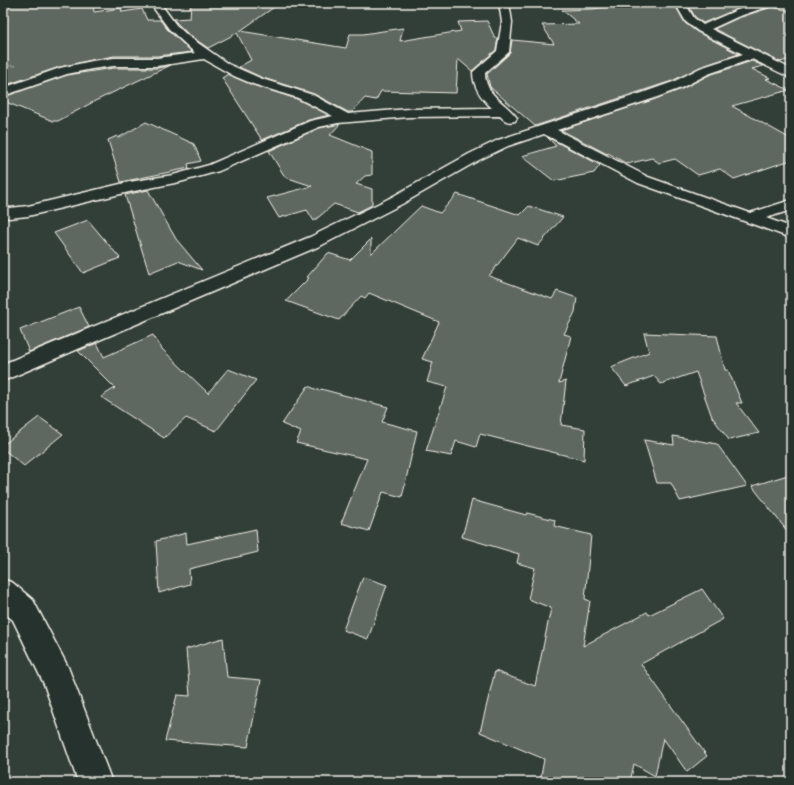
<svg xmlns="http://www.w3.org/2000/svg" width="794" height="785" font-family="Kalam,sans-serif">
<rect width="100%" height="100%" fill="#323e38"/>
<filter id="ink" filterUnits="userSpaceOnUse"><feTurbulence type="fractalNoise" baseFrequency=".025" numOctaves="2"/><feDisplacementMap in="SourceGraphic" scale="8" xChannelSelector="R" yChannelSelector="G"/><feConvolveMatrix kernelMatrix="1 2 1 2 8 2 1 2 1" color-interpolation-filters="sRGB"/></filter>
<g filter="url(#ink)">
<!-- building -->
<path fill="#5f6861" stroke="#f4f1e8" d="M3,3H93L94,12L121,8L122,12L142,9L147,20H160L168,30L192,52L157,56H114L92,60L60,67L3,86Z
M191,3H280L240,31L346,48L350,34H363L403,28L400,41L461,31L458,22L487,21L495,38H498L496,50L472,71L458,59L456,93L381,91L376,100L365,98L352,112H348L314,94L263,78L239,67L251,60L237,33L208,48L189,35L173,19L190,18Z
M627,3H674L685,23L697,32L739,54L700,67L672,81L535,126L490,87L487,74L510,53L512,40L554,44L542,25L579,24L562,10L593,9Z
M687,3H757L737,9L703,23L695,17Z
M772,7L791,11V59L780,62L714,29L738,18Z
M752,61L763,66L752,69L770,78L766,79L789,90L732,106L791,139V160L734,179L720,169L698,175L675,159L659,163L652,158L627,164L608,153L607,154L561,130L652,100L682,89L709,75Z
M171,65L95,101L58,121H53L3,101V97L67,75L114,68H157Z
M228,74L253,85L297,99L329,115L309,120L262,140L222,78Z
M146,122L194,144L201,161L188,164L189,168L121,182L108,140L117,136L118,138Z
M340,124L330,135L372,152V175L365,176L356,184L372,189V205L358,212L334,204L314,221L307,210L279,218L267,198L312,186L285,177L269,151L319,128Z
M547,137L600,165L594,173L554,181L522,156L556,146Z
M148,190L176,239L202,270L178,261L149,273L125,195Z
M457,194L520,215L529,206L563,217L538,246L518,238L489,276L552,299L557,291L577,298L575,312L564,334L571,336L559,383L566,381L561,425L585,429L584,460L480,434L476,447L456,441L451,456L426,451L447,387L427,382L433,362L422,359L439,322L369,293L365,298L361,296L339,320L286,301L309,278L307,277L328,253L350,260L371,239V254L421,206L440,213Z
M88,220L120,258L83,273L54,233Z
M79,307L89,327L29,352L20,330Z
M644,333L717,336L725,370H728L742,403H736L759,433L729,440L712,417L696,372L661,384L654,376L626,386L611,367L649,352Z
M153,335L162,349L208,393L228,369L256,380L216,431L186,418L164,438L101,397L115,388L78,351L97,343L104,357Z
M308,386L320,391L321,389L388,407L382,422L417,431L402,497L383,492L369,531L341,523L367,459L296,443L301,432L282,424Z
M39,417L63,434L24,466L3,449V445Z
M673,436L717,444L747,486L680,501L671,483H657L644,440L674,445Z
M791,474V536L752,486Z
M472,500L526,515L527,513L555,520L554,526L591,535L585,599L590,601L583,646L647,612L649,615L702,589L723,619L641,664L707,756L687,772L663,738L655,776L634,764L630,782H540L544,759L480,732L495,671L535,686L551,608L528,599L535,568L517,563L519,554L462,537Z
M256,529L258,552L189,569L190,584L159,593L156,541L186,533L187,544Z
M363,577L387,585L368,639L343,630Z
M223,638L227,677L261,680L248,747L165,741L177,695L190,696L186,649Z"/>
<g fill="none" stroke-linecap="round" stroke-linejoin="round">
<defs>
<path id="minor" d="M150,3H160L176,25L188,36L228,64L262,79L313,95L348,114L409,109L492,108C481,98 473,87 473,72L497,51L502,22L499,3H509L512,22L509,52L485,73C485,96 506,102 517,118L515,121C508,123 505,121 500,116L409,117L338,123L319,127L219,171L180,182L129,192L28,216L9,218L3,216V206L10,208L28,206L129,182L173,175L209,165L310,121L333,116L298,98L253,84L234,76L204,59L157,66H114L92,69L67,74L3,96V88L60,68L92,61L114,58H157L195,53L169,29Z
M675,3H685L694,18L703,25C726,15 748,3 773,3L772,5L737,17L711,29L791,69V78L752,59L708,74L681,88L652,99L557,130L648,177L750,213L791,200V210L766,218L791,227V238L638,183L544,134L508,146L479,160L402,204L322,245L3,381V364L310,237L390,198L469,154L498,140L642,93L673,82L700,68L743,54L698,31L686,22Z
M3,579L13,583L33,600L68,667L112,782H78L44,684L13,620L3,612Z"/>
</defs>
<!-- minor casing -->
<use href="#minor" stroke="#f4f1e8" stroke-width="3"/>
<!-- path -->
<path stroke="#f4f1e8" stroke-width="1.5" stroke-dasharray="0.5 1.5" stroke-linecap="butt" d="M3,65L16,66"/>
<!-- minor -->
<use href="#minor" fill="#26332d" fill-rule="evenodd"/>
</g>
</g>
<!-- margin -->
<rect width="794" height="785" fill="none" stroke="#26332d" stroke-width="16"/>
<rect x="8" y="8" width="778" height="769" fill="none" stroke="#f4f1e8" stroke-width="1.5" filter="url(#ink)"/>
</svg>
